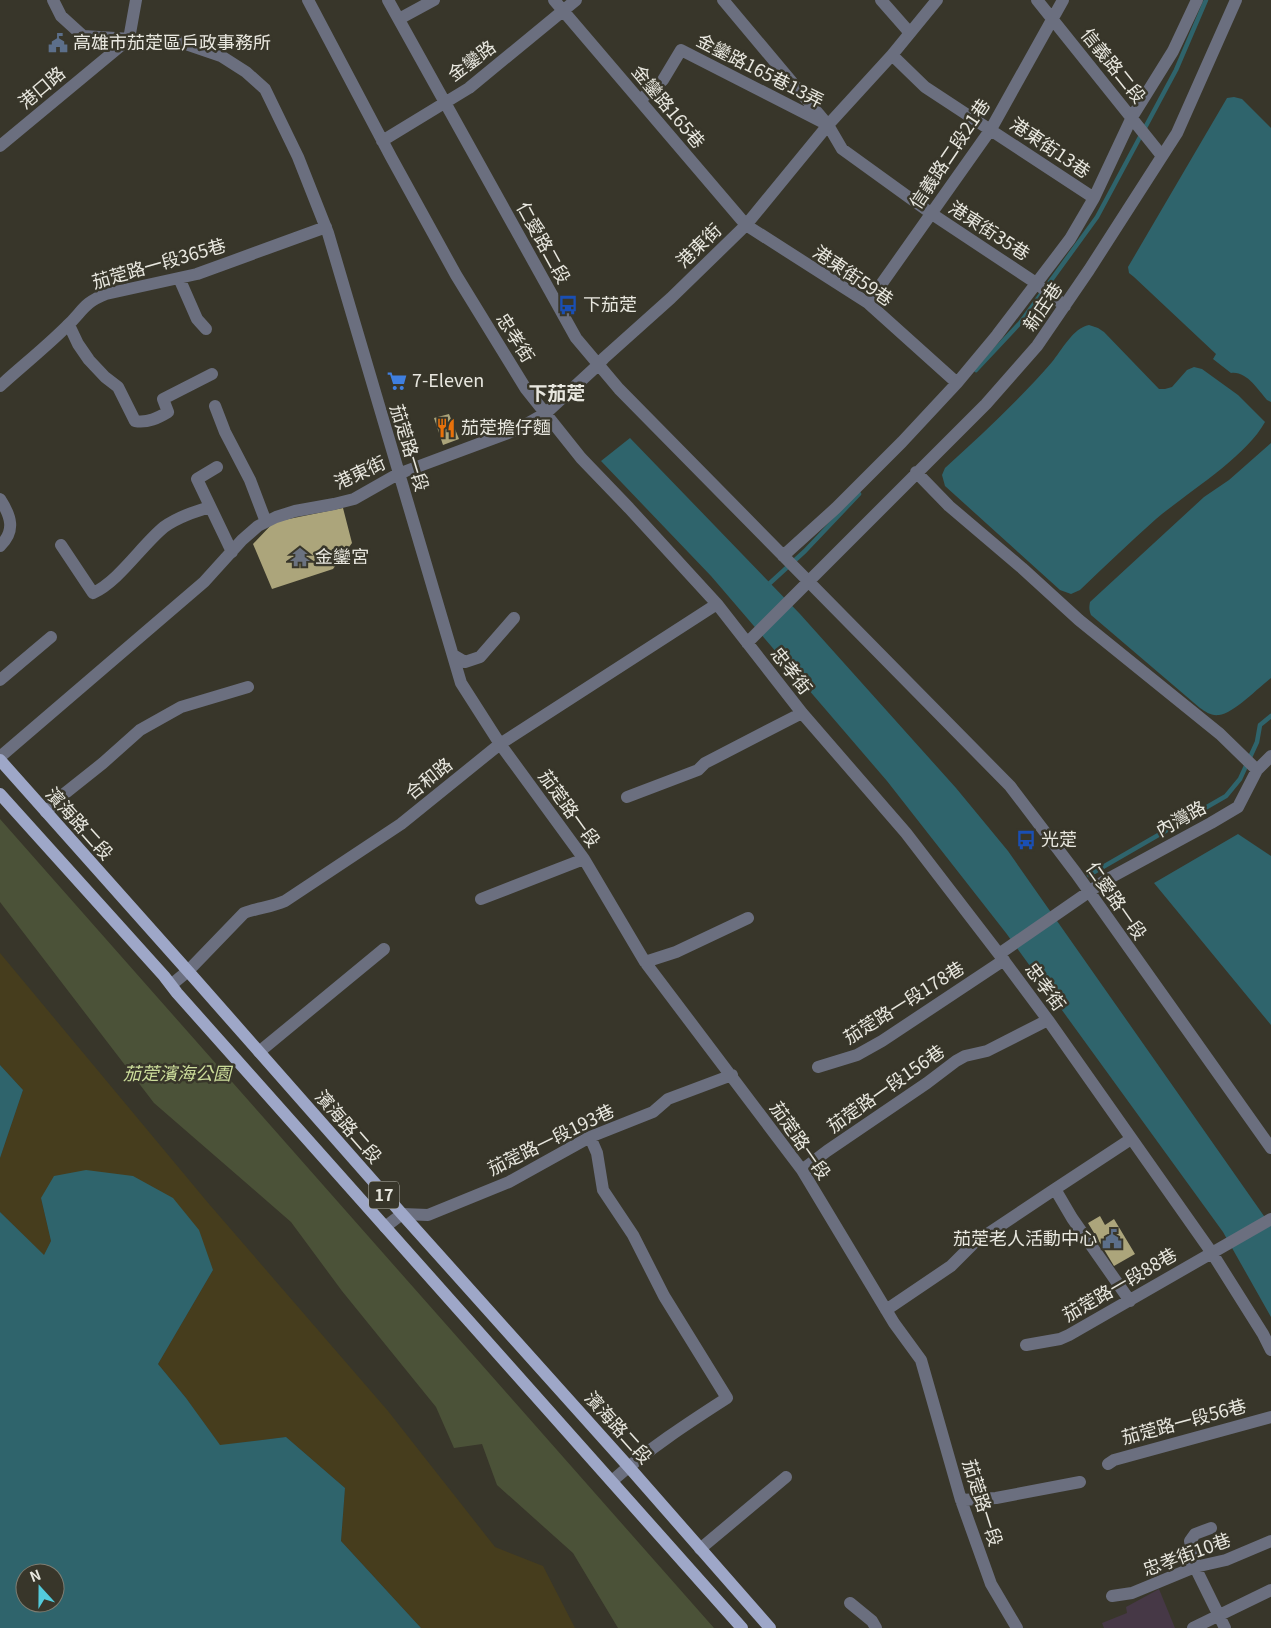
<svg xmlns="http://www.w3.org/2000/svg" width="1271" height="1628" font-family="Georgia,'Noto Sans TC',serif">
<rect width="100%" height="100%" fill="#38362a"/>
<!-- industrial -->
<path fill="#463846" d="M1159,1589L1175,1628H1104L1102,1623L1127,1613L1126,1607Z"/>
<!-- green -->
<path fill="#4b5238" d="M0,819L714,1628H618L573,1553L497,1485L482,1444L454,1448L436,1407L342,1291L291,1222L154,1103L0,902Z"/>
<!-- sand -->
<path fill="#463d1d" d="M0,953L209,1204L388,1411L495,1547L543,1566L575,1628H421L341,1541L345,1488L286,1437L220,1446L186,1398L158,1364L213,1270L41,1198L51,1241L44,1256L0,1212V1158L23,1090L0,1065Z"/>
<!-- water -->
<path fill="#2f646c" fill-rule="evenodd" d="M1234,97L1242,99L1271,128V402L1267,400C1258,390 1247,371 1231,373L1213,359L1216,354L1134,277L1129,273L1128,267L1227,98Z
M1089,325L1098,328L1104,332L1159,389H1165L1172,387L1187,370L1194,367L1202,369L1238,395L1265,422C1246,457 1188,492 1156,519C1130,542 1105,566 1080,590L1071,594L1060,590L945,486L942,475L945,468C982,434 1019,400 1052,362C1062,350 1073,328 1089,325Z
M630,438L800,614L956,788L1008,851L1271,1226V1317L1223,1232L1006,933L887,781L711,576L601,461Z
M1271,443V678C1259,687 1233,714 1219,715C1211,716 1206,712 1200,708L1091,615C1089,610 1089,607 1090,602L1204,497L1229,480Z
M1238,834L1271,856V1025L1154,883Z
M0,1065L23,1090L0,1158Z
M86,1170L133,1176L173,1198L199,1230L213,1270L158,1364L186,1398L220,1445L286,1437L345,1488L341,1541L421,1628H0V1212L44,1255L51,1241L41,1198L54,1176ZM25,1573H55V1603H25Z"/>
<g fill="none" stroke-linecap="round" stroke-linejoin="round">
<!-- stream -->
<path stroke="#2f646c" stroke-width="4.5" d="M976,370L1020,323L1097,217L1176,70L1206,0
M770,583L805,551L859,494
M1089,875L1226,796L1240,779L1257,742L1260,725L1271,716"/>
</g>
<!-- building -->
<path fill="#aca57b" d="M449,414L459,439L443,445L434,418Z
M343,508L352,543L333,569L272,589L253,544L274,522Z
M1100,1216L1105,1225L1114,1219L1135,1254L1114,1266L1088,1223Z"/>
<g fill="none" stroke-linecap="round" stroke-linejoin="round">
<!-- minor -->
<path stroke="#6b6f7f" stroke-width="12" d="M53,0L61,16L83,36L180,42L221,56L246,72L265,89L298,157L328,233L461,683L500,744L584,859L645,962L802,1170L894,1323L921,1360L961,1500L991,1584L1017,1628
M308,0L391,157L456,275L526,389L581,458L629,508L717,604L802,713L906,833L999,954L1048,1020L1212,1253L1263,1334L1271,1350
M388,0L576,338L619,389L1010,786L1076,873L1271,1148
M554,0L746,225L868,303L957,383
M723,0L828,125L842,149L932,214L1036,283L1065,306
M881,0L910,33
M1037,0L1162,156
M399,19L434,0
M129,39L136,0
M892,55L925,87L1094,198
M640,100L663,80L681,50L824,123
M382,141L469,88L576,0
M0,146L129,39
M179,278L197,319L206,329
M868,303L991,129L1063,0
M69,325L78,344L89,360L105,377L118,387L135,421C148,423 158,418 168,412L163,399L212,374
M0,386C22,366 46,347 67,326C83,311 83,303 106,294L197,274L326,227
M215,406L225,432L250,480L266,522
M217,467L197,479L232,552
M916,472L949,506L1022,568L1079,620L1220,734L1257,770
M0,499C11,516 16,531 0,546
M61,545L93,593C119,581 141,546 164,527C178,517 194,512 210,507
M783,556L836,508L902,442L957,383L997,335L1070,239L1094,198L1132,117L1173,51L1197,0
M747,643L986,404L1037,346L1089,270L1177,133L1236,0
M453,655L465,662L480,657L514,618
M0,680L51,637
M0,757L204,582L242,540L258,526L276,517L295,511L334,504L354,499L398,474L516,430L546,413L598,365L604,358L671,298L746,225L828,125L892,55L937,0
M627,797L698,770L705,763L802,713
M46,812L59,798L103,763L140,730L181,707L248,687
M481,899L584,859
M999,954L1106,880L1211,823L1238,807L1257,770L1271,756
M645,962L676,952L748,918
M171,985L188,971L244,913C257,908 272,907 285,901L401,824L500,744L717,604
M259,1052L384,949
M818,1067L857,1055L882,1041L1004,960
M590,1137L597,1153L603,1190L633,1235L664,1296L727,1398C688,1423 647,1450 612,1481
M802,1170L827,1151L927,1083L956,1061L965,1056L987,1051L1048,1020
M385,1227L402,1214L428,1215L509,1182L590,1137L653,1112L668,1099L732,1075
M1130,1301L1072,1218L1055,1189L1131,1139
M886,1310L951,1266L974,1243L1055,1189
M1026,1345L1060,1339L1069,1335L1271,1219
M1108,1464L1114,1460L1271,1417
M961,1500L996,1498L1080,1482
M1211,1528L1195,1534L1190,1541L1195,1567L1225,1628
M700,1549L786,1477
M1112,1596L1132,1593L1195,1567L1226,1560L1271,1541
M850,1603L872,1621L876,1628
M1193,1628L1271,1590"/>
<!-- major -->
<path stroke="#9ea7c8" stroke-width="12" d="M0,760L195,979L402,1214L628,1466L770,1628
M0,794L164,976L177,993L742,1628"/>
</g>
<!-- icons -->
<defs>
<symbol id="civic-bare" viewBox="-9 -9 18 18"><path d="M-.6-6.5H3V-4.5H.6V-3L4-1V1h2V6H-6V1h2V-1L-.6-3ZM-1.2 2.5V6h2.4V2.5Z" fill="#5c6f8a" stroke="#38362a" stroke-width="2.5" paint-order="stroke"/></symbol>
<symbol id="bus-bare" viewBox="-9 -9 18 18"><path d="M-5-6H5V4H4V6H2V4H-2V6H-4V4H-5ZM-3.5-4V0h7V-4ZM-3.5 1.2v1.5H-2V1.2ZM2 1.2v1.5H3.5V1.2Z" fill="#1a4fb4" stroke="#38362a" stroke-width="2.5" paint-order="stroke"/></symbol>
<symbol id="supermarket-bare" viewBox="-9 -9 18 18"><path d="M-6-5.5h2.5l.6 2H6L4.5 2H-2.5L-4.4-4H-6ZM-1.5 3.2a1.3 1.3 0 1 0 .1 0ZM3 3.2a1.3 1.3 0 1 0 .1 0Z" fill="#3f7fe0" stroke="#38362a" stroke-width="2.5" paint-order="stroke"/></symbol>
<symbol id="restaurant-bare" viewBox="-9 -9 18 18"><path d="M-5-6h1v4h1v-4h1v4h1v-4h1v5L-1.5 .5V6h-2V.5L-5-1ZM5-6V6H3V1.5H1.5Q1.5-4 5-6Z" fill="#e8710a" stroke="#38362a" stroke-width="2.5" paint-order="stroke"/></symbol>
<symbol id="temple-bare" viewBox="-9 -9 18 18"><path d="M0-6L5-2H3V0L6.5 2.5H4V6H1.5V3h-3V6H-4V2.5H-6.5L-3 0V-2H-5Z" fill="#6b7280" stroke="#38362a" stroke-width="2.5" paint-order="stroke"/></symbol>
</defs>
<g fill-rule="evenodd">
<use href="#civic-bare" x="44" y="29" width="28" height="28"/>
<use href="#bus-bare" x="554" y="291" width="28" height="28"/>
<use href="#supermarket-bare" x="383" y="367" width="28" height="28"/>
<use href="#restaurant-bare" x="432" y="414" width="28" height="28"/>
<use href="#temple-bare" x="286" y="543" width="28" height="28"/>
<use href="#bus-bare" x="1012" y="826" width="28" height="28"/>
<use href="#civic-bare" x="1098" y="1225" width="28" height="28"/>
</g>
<g text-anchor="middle" stroke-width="5" stroke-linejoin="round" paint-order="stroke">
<!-- shield labels -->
<rect fill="#38362a" stroke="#b3b2a9" stroke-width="1" x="369" y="1181.5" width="30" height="27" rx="4"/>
<g font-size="16" font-weight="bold" fill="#e8e7df">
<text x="384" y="1201">17</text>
</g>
<!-- poi labels -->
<g font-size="18" fill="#e8e7df" stroke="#38362a" text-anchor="start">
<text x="73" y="49">高雄市茄萣區戶政事務所</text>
<text x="583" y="311">下茄萣</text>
<text x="412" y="387">7-Eleven</text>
<text x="461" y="434">茄萣擔仔麵</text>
<text x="315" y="563">金鑾宮</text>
<text x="1041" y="846">光萣</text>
<text x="1097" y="1245" text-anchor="end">茄萣老人活動中心</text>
</g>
<!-- street labels -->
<g font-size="18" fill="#e8e7df" stroke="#38362a">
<text transform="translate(472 61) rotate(-37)" y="6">金鑾路</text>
<text transform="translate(1113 66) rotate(51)" y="6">信義路二段</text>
<text transform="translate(760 71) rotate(27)" y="6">金鑾路165巷13弄</text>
<text transform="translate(42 88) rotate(-40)" y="6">港口路</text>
<text transform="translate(668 107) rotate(50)" y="6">金鑾路165巷</text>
<text transform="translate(1050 148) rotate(34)" y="6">港東街13巷</text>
<text transform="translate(950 154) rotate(-56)" y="6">信義路二段21巷</text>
<text transform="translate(989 231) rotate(33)" y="6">港東街35巷</text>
<text transform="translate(543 243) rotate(61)" y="6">仁愛路二段</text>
<text transform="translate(699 246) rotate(-44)" y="6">港東街</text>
<text transform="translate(159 264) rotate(-16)" y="6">茄萣路一段365巷</text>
<text transform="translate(853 276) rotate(34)" y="6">港東街59巷</text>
<text transform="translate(1043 307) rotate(-56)" y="6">新庄巷</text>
<text transform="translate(515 338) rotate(58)" y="6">忠孝街</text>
<text transform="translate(409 448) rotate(73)" y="6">茄萣路一段</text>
<text transform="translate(360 473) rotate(-25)" y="6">港東街</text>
<text transform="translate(791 671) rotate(52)" y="6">忠孝街</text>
<text transform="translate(429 779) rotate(-39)" y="6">合和路</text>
<text transform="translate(569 809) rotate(54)" y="6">茄萣路一段</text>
<text transform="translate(1181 819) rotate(-29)" y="6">內灣路</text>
<text transform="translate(79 824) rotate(48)" y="6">濱海路二段</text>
<text transform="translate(1116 901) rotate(55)" y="6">仁愛路一段</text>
<text transform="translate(1045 987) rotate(54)" y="6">忠孝街</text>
<text transform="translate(904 1003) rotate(-32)" y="6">茄萣路一段178巷</text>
<text transform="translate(886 1089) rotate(-35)" y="6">茄萣路一段156巷</text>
<text transform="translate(348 1127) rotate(49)" y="6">濱海路二段</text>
<text transform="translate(551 1140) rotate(-26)" y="6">茄萣路一段193巷</text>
<text transform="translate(800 1141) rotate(55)" y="6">茄萣路一段</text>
<text transform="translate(1120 1285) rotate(-30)" y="6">茄萣路一段88巷</text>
<text transform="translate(1184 1422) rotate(-15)" y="6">茄萣路一段56巷</text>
<text transform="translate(618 1428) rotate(48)" y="6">濱海路二段</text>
<text transform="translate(982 1503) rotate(72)" y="6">茄萣路一段</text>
<text transform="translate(1187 1555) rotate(-20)" y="6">忠孝街10巷</text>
</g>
<!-- park labels -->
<g font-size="18" font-style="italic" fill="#cbdc9a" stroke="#38362a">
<text x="177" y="1080">茄萣濱海公園</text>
</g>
<!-- neighbourhood labels -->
<g font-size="19" font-weight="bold" fill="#e8e7df" stroke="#38362a">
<text x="557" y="400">下茄萣</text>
</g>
</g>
<!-- north arrow -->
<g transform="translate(40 1588) rotate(339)"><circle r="24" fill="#38362a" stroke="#7e7d72"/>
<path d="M0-4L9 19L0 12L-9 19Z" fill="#53cbdc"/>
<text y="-8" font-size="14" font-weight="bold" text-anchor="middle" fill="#e8e7df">N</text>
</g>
</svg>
